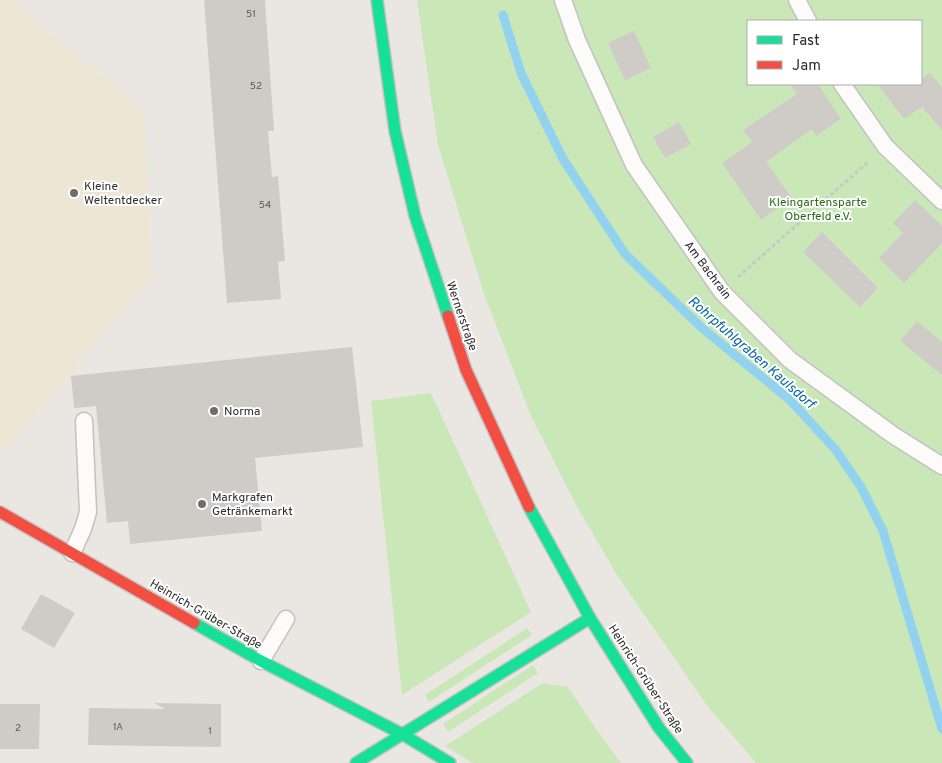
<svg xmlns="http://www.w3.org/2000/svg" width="942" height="763" font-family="Overpass,sans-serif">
<rect width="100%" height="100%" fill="#eae6e1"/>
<!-- education -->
<path fill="#ede6d5" d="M0,0H11L144,112L152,274L3,453L0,451Z"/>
<!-- green -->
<path fill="#cae7b8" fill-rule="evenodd" d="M417,0H942V763H756L708,707L617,575L575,503L531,416L484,294L438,145ZM748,21H921V84H748Z
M431,393L531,612L402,695L371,401Z
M527,628L532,635L429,702L425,695Z
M533,665L538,673L448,732L443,724Z
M543,683L568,687L596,729L621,763H473L445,746Z"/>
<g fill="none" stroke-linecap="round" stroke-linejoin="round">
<!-- stream -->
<path stroke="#92d2ee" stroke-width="9" d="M503,15L521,73L563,159L625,254L702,328L790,400L835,449L861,487L883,531L942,729"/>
</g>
<!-- building -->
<path fill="#cfccc8" d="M204,0H265L274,131H268L272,177L278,176L285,261L278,262L281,299L227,303Z
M634,31L651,68L625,80L608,43Z
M930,73L942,87V130L922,107L904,119L877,84H921V80Z
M790,84H818L841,119L816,136L812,129L766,162L792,198L761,220L722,163L752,142L743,130L797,94Z
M679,122L691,144L665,158L653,137Z
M915,200L942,226V243L904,283L879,258L903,233L893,223Z
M822,232L878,288L860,307L803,252Z
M917,321L942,342V375L900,341Z
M352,347L363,447L255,458L262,531L130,544L128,521L107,523L96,406L74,408L71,376Z
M41,594L75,613L54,648L21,629Z
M154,703L221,704V747L88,745L89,708L165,709Z
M0,704H40L39,749H0Z"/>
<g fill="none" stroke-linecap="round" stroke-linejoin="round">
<defs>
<path id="lane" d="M563,0L577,40L634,165L722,292L790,360L893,435L942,466
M797,0L808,21
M842,84L885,146L942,201
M72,553L83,529L88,512L84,421
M261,661L286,619"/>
<path id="fast" d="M377,0L395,131L415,216L448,316
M529,507L590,618L659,728L687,763
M194,623L261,661L402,734L450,763
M356,763L590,618"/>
<path id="jam" d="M448,316L466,370L529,507
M0,512L194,623"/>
</defs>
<!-- lane casing -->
<use href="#lane" stroke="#c3c2c2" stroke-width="19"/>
<!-- fast casing -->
<use href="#fast" stroke="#c3c2c2" stroke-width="14"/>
<!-- jam casing -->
<use href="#jam" stroke="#c3c2c2" stroke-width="14"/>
<!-- path -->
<path stroke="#c8c8c7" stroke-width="3" stroke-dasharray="4 2.5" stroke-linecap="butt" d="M738,277L868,162"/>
<!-- lane -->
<use href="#lane" stroke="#fcfbfa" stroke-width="16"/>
<!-- fast -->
<use href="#fast" stroke="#16e098" stroke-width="11"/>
<!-- jam -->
<use href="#jam" stroke="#f24e42" stroke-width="11"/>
</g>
<!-- markers -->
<g fill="#6e6d6b" stroke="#fff" stroke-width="2">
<circle cx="74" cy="193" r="5"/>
<circle cx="214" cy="411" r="5"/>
<circle cx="202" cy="504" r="5"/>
</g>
<g text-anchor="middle" stroke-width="4" stroke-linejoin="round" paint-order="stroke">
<!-- number labels -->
<g font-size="10" fill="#565655">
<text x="251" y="17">51</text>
<text x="256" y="89">52</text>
<text x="265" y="208">54</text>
<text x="118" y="730">1A</text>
<text x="18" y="731">2</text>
<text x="210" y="734">1</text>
</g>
<!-- poi labels -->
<g font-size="12" fill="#2c2c2c" stroke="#fff" text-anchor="start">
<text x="84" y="190">Kleine<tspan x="84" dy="14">Weltentdecker</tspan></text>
<text x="224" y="415">Norma</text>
<text x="212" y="501">Markgrafen<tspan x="212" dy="14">Getränkemarkt</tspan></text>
</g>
<!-- park labels -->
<g font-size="12" fill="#256d17" stroke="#fff">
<text x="818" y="206">Kleingartensparte<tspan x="818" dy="14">Oberfeld e.V.</tspan></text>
</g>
<!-- street labels -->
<g font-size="12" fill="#2c2c2c" stroke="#fff">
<text transform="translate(708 270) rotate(53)" y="4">Am Bachrain</text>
<text transform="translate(462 316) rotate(71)" y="4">Wernerstraße</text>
<text transform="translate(206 614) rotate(30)" y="4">Heinrich-Grüber-Straße</text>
<text transform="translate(646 679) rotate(57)" y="4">Heinrich-Grüber-Straße</text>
</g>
<!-- water labels -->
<g font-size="14" font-style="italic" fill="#0767a4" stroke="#fff">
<text transform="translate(752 352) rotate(41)" y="5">Rohrpfuhlgraben Kaulsdorf</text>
</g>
</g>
<!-- legend -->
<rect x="747" y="20" width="175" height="65" fill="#ffffff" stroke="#ababab"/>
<rect x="757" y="36" width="25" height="8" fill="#16e098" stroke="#ababab"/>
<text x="792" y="45" font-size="15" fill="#2c2c2c">Fast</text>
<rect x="757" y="61" width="25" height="8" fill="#f24e42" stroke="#ababab"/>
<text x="792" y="70" font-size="15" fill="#2c2c2c">Jam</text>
</svg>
